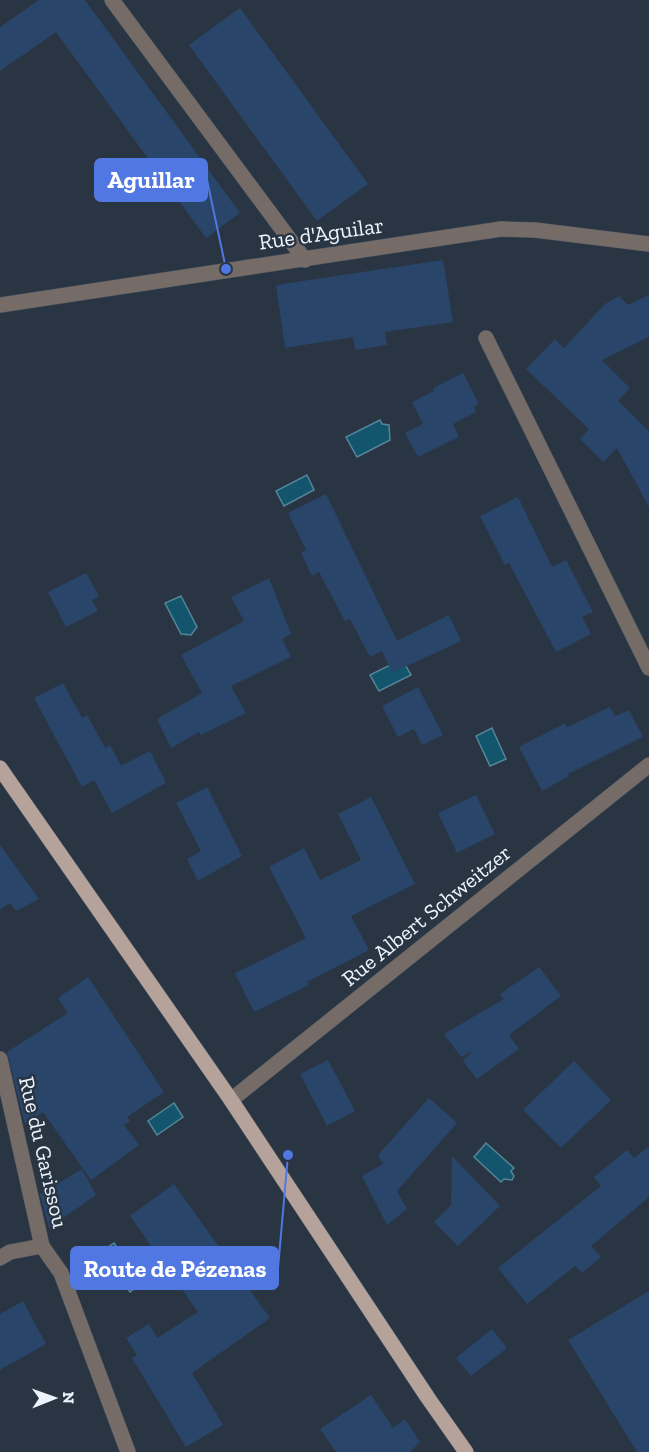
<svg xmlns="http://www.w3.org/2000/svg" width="649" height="1452" font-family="'Zilla Slab',serif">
<rect width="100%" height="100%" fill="#2a3543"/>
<!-- water -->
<path fill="#13556c" stroke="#558598" stroke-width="1.5" d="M380,420L382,424L389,425L390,440L357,457L346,437Z
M307,475L314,490L284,506L276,491Z
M181,596L197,627L191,635L181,634L165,603Z
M402,659L411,675L379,691L370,675Z
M492,728L506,759L490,766L476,736Z
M174,1103L183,1117L157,1135L148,1121Z
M486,1143L514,1168L511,1171L514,1176L512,1180L504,1179L501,1182L474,1157Z
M114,1243L141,1284L130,1292L102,1251Z"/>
<!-- building -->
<path fill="#29456a" d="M39,0H85L240,213L206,238L56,32L0,71V27Z
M240,8L368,184L317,221L189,45Z
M443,260L453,322L385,332L387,345L355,350L353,337L285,348L276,285Z
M649,295V337L602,360L630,388L618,401L649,431V507L617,448L603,462L580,439L589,429L526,369L555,339L564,348L605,304L619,296L628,305Z
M463,373L479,404L474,407L476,412L453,424L459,437L418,457L405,433L423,424L412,402L434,391L433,388Z
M326,494L397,641L449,615L461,641L392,673L382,651L370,657L350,619L345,621L319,572L312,576L301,553L306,550L288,513Z
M518,497L552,567L566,560L593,612L582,617L591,634L556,652L509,563L505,565L480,516Z
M86,573L99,596L92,600L98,611L66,627L48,592Z
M269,578L291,634L282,639L291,657L231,686L246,713L201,735L199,732L171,748L157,719L202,693L181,655L244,621L231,597Z
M63,683L82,718L87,715L105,748L110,745L121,766L150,751L166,783L112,813L94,780L82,787L34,698Z
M418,687L443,735L422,745L414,729L398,737L382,706Z
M610,707L615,716L629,710L643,737L568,774L569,776L542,791L519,747L565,723L567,727Z
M207,787L242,856L198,881L187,859L201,851L176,803Z
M476,795L495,834L457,853L438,813Z
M371,797L415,884L351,916L369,950L307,982L309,985L254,1012L235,973L306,938L269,867L304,848L320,880L361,860L338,814Z
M0,845L39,899L16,911L10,903L0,910Z
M539,967L561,996L509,1035L519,1049L477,1079L463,1061L472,1051L461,1057L444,1034L504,999L500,994Z
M88,977L164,1092L127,1117L130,1121L124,1125L139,1145L91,1180L43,1112L25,1124L7,1052L68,1013L58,998Z
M328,1060L355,1111L327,1126L300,1074Z
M574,1061L611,1100L561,1148L523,1110Z
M429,1098L457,1123L397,1191L407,1209L387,1225L362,1176L383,1164L378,1155Z
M649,1146V1197L591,1246L601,1257L582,1273L575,1266L527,1304L498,1268L601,1186L594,1177L627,1150L634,1158Z
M452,1156L500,1206L458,1246L434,1222L451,1205Z
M82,1169L96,1195L49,1228L40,1194Z
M174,1184L270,1318L192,1373L223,1425L186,1447L132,1358L137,1355L126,1338L149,1324L157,1338L198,1312L130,1216Z
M649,1291V1452H637L568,1340Z
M23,1301L46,1344L0,1370V1314Z
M492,1329L507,1348L471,1376L456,1358Z
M371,1395L393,1428L405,1419L420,1442L410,1452H336L320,1429Z"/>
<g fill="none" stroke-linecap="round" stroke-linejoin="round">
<defs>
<path id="minor" d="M112,0L305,260
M0,305L501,229L535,230L649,244
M486,338L649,668
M0,1059L42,1246L61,1273L128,1452
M231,1100L649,765
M0,1258L10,1252L42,1246"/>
<path id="primary" d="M0,768L231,1100L428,1398L466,1452"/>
</defs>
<!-- minor casing -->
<use href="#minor" stroke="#495461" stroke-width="16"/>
<!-- primary casing -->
<use href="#primary" stroke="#495461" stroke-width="16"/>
<!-- minor -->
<use href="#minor" stroke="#756c67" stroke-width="15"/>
<!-- primary -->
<use href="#primary" stroke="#b5a29a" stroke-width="15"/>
</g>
<g text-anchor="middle" stroke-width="5" stroke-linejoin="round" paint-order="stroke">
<!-- street labels -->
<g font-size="22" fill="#eef4fe" stroke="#2a3543">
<text transform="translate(321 233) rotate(-8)" y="8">Rue d'Aguilar</text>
<text transform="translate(426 915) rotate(-39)" y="8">Rue Albert Schweitzer</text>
<text transform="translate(44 1152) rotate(77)" y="8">Rue du Garissou</text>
</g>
</g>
<!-- callouts -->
<path fill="none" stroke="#5178e2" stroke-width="2" d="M226 269L207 180M288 1155L278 1268"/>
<g fill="#5178e2" stroke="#2a3543" stroke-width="2">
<circle cx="226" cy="269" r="6"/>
<circle cx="288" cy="1155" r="6"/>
</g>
<g fill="#5178e2" stroke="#5178e2" stroke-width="2">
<rect x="95" y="159" width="112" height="42" rx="6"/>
<rect x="71" y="1247" width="207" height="42" rx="6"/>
</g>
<g font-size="24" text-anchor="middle" font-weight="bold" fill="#fff">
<text x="151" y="188">Aguillar</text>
<text x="175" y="1277">Route de Pézenas</text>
</g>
<!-- north arrow -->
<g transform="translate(54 1398) rotate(89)" stroke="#2a3543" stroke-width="4.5" paint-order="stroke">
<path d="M0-4.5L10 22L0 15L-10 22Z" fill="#eef4fe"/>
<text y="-9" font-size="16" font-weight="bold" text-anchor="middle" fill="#eef4fe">N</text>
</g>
</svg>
